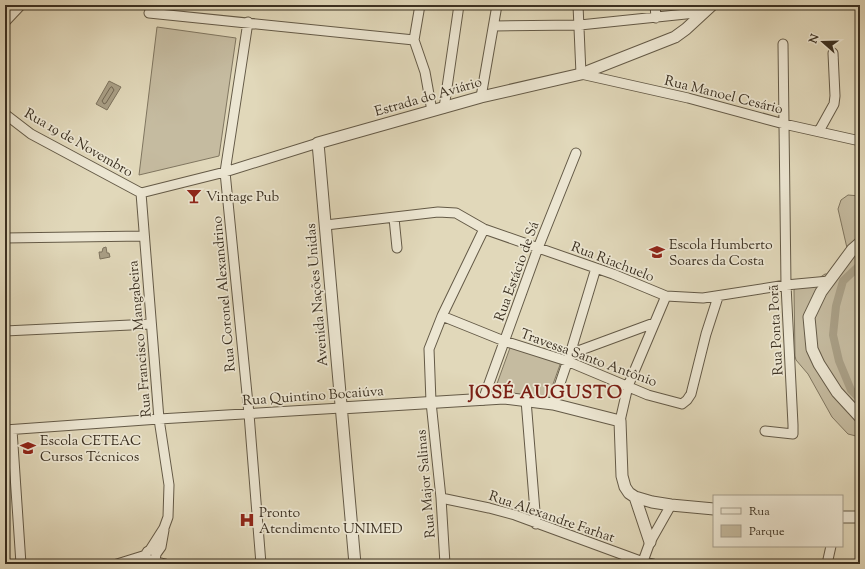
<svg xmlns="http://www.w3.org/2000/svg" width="865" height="569" font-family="'Sorts Mill Goudy',serif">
<rect width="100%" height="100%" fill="#e1d8ba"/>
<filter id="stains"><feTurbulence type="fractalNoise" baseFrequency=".005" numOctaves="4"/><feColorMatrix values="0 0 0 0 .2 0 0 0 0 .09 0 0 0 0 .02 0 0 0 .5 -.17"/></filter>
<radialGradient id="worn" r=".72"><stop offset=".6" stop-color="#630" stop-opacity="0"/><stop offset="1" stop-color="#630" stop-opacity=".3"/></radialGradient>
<!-- green -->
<path fill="#c5bba0" stroke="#807660" d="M157,27L236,38L219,156L139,175Z
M848,195L860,196V437L848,434L832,417L808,374L796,360L795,356L794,290L796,287L807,286L825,274H827L845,251L847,248L838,209L841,200Z
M511,345L561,362L548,398L494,392Z"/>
<!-- water -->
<path fill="#a99f86" stroke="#7d735e" d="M109,81L121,87L107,110L96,104Z
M106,247L107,253H109L110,257L100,259L99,252H102L103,248Z"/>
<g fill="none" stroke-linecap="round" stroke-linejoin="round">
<!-- shore -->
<path stroke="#726854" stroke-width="1" d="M112,87L114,90L106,103L104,104L102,101L110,88Z"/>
<!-- canal -->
<path stroke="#a99f86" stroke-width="8" d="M860,265L843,281L836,306L833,335L839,361L851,390L860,399"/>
<defs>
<path id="minor" d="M420,5L414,40L425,72L432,111
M578,5L581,74L688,98L784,124L860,141
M655,5L656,18
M149,13L414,40
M5,22L21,5
M248,22L225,172L249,414L261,564
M494,26L580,25L705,12
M481,97L497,5
M444,108L459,5
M5,114L31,134L141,193
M819,131L834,104L835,96L833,53
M141,193L159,419L169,485L168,517L164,528L150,550
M141,193L225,172L318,143
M394,218L397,248
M326,225L438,212L456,213L484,229L613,274L666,296L703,298L786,285L829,281
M5,238L144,236
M442,316L504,341L567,361L648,395L682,404L687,400L691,394L706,334L718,297
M5,331L151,324
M570,354L654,323
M483,400L538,248L576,153
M526,400L536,524
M553,404L570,354L596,268
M620,421L628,386L666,296
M5,430L159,419L341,408
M12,430L21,564
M765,431L793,434V425L786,285L783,44
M441,498L489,508L515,515L643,562L653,564
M146 555a5 5 0 1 1 10 0a5 5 0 1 1-10 0Z
M156,554L161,547L164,530
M150,561L165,564
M117,564L146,555
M445,564L441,498L431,402L429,349L442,316L484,229
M642,564L650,542L671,505
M827,564L831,546"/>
<path id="tertiary" d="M860,243L852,250L821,292L809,317L812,349L819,364L837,392L860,417
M341,408L504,398L553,404L620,421L622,476L625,487L629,493L635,497L652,502L671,505L714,509
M635,497L650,542
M842,517H860
M355,564L318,143L481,97L581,74L675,37L686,29L712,5"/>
</defs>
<!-- minor casing -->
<use href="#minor" stroke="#645a47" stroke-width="11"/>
<!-- tertiary casing -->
<use href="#tertiary" stroke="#645a47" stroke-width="13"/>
<!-- minor -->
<use href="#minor" stroke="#ece6d2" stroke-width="9"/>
<!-- tertiary -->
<use href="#tertiary" stroke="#ece6d2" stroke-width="11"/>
</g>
<!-- icons -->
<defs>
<symbol id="bar-bare" viewBox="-9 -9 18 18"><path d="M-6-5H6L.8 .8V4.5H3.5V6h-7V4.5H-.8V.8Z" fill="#8f2418" stroke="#ece6d2" stroke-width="2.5" paint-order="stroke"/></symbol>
<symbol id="school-bare" viewBox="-9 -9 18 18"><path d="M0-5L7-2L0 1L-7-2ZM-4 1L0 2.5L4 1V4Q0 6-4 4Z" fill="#8f2418" stroke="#ece6d2" stroke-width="2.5" paint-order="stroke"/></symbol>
<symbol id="hospital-bare" viewBox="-9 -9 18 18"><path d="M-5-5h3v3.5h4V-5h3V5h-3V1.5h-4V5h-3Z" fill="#8f2418" stroke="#ece6d2" stroke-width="2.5" paint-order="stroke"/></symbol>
</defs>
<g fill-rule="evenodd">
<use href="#bar-bare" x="183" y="185" width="22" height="22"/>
<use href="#school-bare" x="646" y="241" width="22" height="22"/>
<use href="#school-bare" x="17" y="437" width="22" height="22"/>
<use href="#hospital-bare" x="236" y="509" width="22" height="22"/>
</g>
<g text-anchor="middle" stroke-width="3.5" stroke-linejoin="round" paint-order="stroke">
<!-- street labels -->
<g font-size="14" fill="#3b3021" stroke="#ece6d2">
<text transform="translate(724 94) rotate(14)" y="5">Rua Manoel Cesário</text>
<text transform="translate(428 96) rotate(-16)" y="5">Estrada do Aviário</text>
<text transform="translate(79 142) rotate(30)" y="5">Rua 19 de Novembro</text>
<text transform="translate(613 261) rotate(21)" y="5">Rua Riachuelo</text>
<text transform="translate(516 271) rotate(-70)" y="5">Rua Estácio de Sá</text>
<text transform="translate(223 294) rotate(-95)" y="5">Rua Coronel Alexandrino</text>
<text transform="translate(316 295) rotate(-95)" y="5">Avenida Nações Unidas</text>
<text transform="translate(775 330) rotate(-93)" y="5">Rua Ponta Porã</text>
<text transform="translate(139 339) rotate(-95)" y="5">Rua Francisco Mangabeira</text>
<text transform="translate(589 357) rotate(20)" y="5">Travessa Santo Antônio</text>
<text transform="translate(313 395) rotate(-4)" y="5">Rua Quintino Bocaiúva</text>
<text transform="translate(425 484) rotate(-95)" y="5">Rua Major Salinas</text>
<text transform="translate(552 516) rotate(19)" y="5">Rua Alexandre Farhat</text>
</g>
<!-- poi labels -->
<g font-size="14" fill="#3b3021" stroke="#ece6d2" text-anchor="start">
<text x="206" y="201">Vintage Pub</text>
<text x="669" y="249">Escola Humberto<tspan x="669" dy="16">Soares da Costa</tspan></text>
<text x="40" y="445">Escola CETEAC<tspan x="40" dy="16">Cursos Técnicos</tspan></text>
<text x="259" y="517">Pronto<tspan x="259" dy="16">Atendimento UNIMED</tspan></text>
</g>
<!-- district labels -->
<g font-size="18" font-weight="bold" letter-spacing="1" fill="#7a1f14" stroke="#ece6d2">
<text x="546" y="398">JOSÉ AUGUSTO</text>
</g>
</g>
<!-- margin -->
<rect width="865" height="569" fill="none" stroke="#e1d8ba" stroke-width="20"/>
<rect x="6" y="6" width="853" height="557" fill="none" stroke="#3b3021" stroke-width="2"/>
<rect x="10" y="10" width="845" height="549" fill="none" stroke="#3b3021"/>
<!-- legend -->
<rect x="713" y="495" width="130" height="52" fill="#ece6d2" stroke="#a59d8b"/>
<rect x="721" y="508" width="20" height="6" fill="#ece6d2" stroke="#a59d8b"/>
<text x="749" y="515" font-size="12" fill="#3b3021">Rua</text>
<rect x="721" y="525" width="20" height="12" fill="#c5bba0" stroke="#a59d8b"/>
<text x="749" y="535" font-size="12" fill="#3b3021">Parque</text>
<!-- north arrow -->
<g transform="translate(823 42) rotate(290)" stroke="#ece6d2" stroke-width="3" paint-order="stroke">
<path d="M0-3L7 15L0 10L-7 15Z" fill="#3b3021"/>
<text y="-6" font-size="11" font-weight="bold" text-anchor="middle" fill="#3b3021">N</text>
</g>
<rect width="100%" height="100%" filter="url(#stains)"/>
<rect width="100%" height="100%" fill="url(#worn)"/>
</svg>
